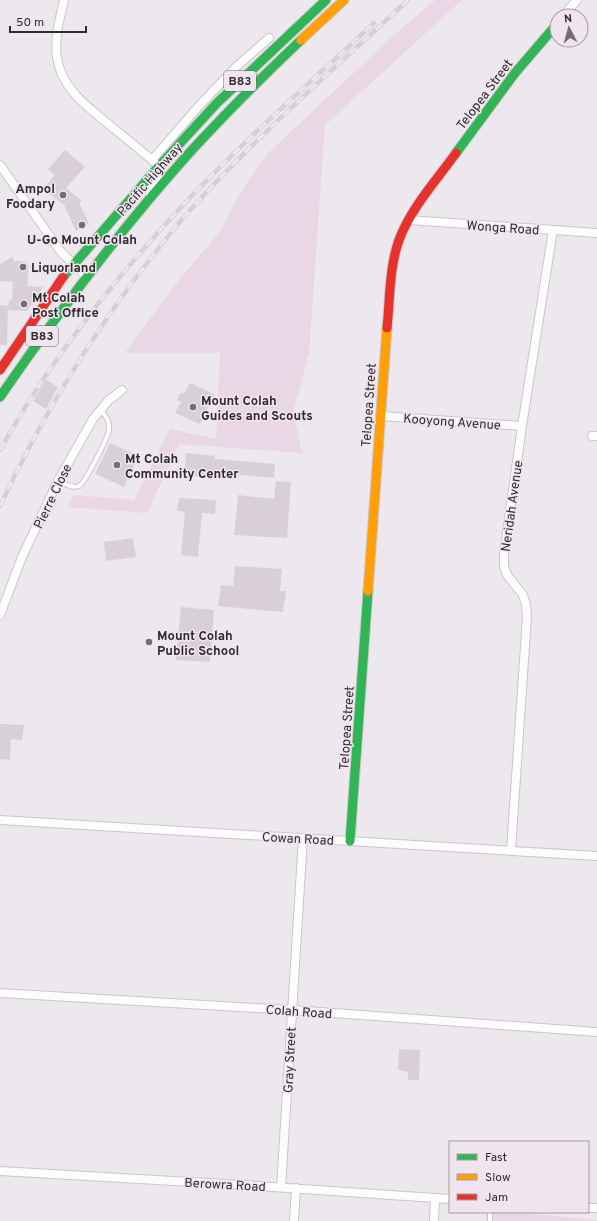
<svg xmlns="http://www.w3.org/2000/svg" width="597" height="1221" font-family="Overpass,sans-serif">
<rect width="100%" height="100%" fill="#ede8ed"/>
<!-- green -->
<path fill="#e9d7e6" d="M435,0H462L325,125L309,354L293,412L302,453L179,444L147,513L68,507L74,495L134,500L170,429L216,439L220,353H125L178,281L219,233L239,195L267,154L393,36Z
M486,1212H511L597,1220V1221H486Z"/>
<!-- building -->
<path fill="#d9cfd8" d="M65,150L85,167L66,188L82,201L79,203L89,223L76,231L64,205L43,189L55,175L48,169Z
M12,257L14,261H26L29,266L27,286L43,287L27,311L8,310L9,299L12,300L13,282L0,281V264Z
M0,305L8,306L7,345H0Z
M46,380L58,387L46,409L33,401Z
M190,383L214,394L200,424L175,413L181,402L177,400L181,392L184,394Z
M110,443L139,456L124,487L95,474Z
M186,453L215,456V459L275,464L274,478L214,472L213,478L184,475Z
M276,481L291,482L287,538L234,535L238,495L274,499Z
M179,498L216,500L215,514L202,513L198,557L181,555L185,512L177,511Z
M133,538L136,557L106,561L104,542Z
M235,566L282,569L280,591H286L283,612L218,606L221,585L233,586Z
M181,607L214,610L210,662L176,660Z
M0,724L24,725L22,740L11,739L10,760L0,759Z
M399,1049L420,1050L419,1080H408V1072L398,1070Z"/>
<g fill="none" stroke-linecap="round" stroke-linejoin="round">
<defs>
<path id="lane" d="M58,481C64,483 72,489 79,486C85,483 109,436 109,429C110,421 105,415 100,409
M490,1221V1212"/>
<path id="street" d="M64,0C60,18 54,38 57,57C61,89 89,108 112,127C128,140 144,153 159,166L160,173L152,186L150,194
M563,16L577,0
M152,160L198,107L235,68L269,38
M0,165L61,252L86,276
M409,220L597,233
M381,416L522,426
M592,436H597
M0,615L22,557L58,481L93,419L108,401L122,390
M0,820L597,856
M511,850L527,617L526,605L523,595L507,575L504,566V554L522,426L553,230
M0,993L292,1010L597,1032
M0,1171L243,1185L450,1199
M281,1187L303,838
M588,1208H597
M294,1221L296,1188
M434,1221L435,1198"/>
<path id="fast" d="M456,153L515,73L557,24
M63,277L159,166L217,103L326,0
M0,397C59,311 121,229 191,151C226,113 263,76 301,40
M350,841L368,591"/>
<path id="slow" d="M301,40L344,0
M368,591L387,328"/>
<path id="jam" d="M387,328C390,300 389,268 399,240C411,208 436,181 456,153
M0,370L63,277"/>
</defs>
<!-- lane casing -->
<use href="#lane" stroke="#cac6ca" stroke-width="6"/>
<!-- street casing -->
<use href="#street" stroke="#cac6ca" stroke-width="10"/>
<!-- fast casing -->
<use href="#fast" stroke="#cac6ca" stroke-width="11"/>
<!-- slow casing -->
<use href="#slow" stroke="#cac6ca" stroke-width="11"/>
<!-- jam casing -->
<use href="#jam" stroke="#cac6ca" stroke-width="11"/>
<!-- lane -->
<use href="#lane" stroke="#fcfcfc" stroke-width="4"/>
<!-- street -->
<use href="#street" stroke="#fcfcfc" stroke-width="8"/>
<!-- fast -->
<use href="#fast" stroke="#30b455" stroke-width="9"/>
<!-- slow -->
<use href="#slow" stroke="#ff9f0a" stroke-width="9"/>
<!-- jam -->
<use href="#jam" stroke="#e5322d" stroke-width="9"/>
<defs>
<path id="rail" d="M0,450C50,360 114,279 184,204C244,140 310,83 374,23
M0,506C37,427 82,351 134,280C153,256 171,231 192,208C259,134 335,68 408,0"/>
</defs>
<!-- rail casing -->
<use href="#rail" stroke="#d3d1d3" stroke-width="4.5"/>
<!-- rail -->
<use href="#rail" stroke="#f0e5ee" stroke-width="3" stroke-dasharray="9" stroke-linecap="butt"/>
</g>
<!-- markers -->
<g fill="#736e72" stroke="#f0e5ee" stroke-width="1.5">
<circle cx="63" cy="195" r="4"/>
<circle cx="82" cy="225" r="4"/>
<circle cx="23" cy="267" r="4"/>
<circle cx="24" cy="304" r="4"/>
<circle cx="193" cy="407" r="4"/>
<circle cx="117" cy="465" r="4"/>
<circle cx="149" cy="642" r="4"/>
</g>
<g text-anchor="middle" stroke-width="3" stroke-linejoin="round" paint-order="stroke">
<!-- shield labels -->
<g fill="#f0e5ee" stroke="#6a6469" stroke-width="1">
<rect x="224" y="71" width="32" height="20" rx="3"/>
<rect x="26" y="326" width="32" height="20" rx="3"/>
</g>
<g font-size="12" font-weight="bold" fill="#312c30">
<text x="240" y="85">B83</text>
<text x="42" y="340">B83</text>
</g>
<!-- street labels -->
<g font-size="13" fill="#312c30" stroke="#f0e5ee">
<text transform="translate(484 94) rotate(-53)" y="5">Telopea Street</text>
<text transform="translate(149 179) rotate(-49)" y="5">Pacific Highway</text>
<text transform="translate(503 227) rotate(4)" y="5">Wonga Road</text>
<text transform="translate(368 405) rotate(-86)" y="5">Telopea Street</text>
<text transform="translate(452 421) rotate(4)" y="5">Kooyong Avenue</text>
<text transform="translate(52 496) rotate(-64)" y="5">Pierre Close</text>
<text transform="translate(511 506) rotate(-82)" y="5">Neridah Avenue</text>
<text transform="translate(346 728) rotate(-86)" y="5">Telopea Street</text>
<text transform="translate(298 838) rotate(3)" y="5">Cowan Road</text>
<text transform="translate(299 1011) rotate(4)" y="5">Colah Road</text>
<text transform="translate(289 1060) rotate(-87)" y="5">Gray Street</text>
<text transform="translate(225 1184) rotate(3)" y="5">Berowra Road</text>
</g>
<!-- poi labels -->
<g font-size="13" font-weight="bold" fill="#312c30" stroke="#f0e5ee" text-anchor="start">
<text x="55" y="193" text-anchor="end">Ampol<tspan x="55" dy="15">Foodary</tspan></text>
<text x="82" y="244" text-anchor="middle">U-Go Mount Colah</text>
<text x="31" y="272">Liquorland</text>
<text x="32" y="302">Mt Colah<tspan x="32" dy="15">Post Office</tspan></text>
<text x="201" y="405">Mount Colah<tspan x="201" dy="15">Guides and Scouts</tspan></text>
<text x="125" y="463">Mt Colah<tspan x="125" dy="15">Community Center</tspan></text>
<text x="157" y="640">Mount Colah<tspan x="157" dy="15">Public School</tspan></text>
</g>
</g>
<!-- legend -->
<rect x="449" y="1141" width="140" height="72" fill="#f0e5ee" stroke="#a49ba2"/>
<rect x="457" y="1154" width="20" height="6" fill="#30b455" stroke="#a49ba2"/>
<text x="485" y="1161" font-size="12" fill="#312c30">Fast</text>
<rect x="457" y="1174" width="20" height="6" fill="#ff9f0a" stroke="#a49ba2"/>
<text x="485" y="1181" font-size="12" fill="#312c30">Slow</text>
<rect x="457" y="1194" width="20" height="6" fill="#e5322d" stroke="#a49ba2"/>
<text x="485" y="1201" font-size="12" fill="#312c30">Jam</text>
<!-- north arrow -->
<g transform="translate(569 28) rotate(354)"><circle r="19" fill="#f0e5ee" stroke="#a49ba2"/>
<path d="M0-3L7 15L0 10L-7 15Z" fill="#736e72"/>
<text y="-6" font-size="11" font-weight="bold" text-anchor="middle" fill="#312c30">N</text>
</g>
<!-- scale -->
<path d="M10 26v6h76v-6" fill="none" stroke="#312c30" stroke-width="2"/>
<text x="16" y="26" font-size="12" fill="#312c30" stroke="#f0e5ee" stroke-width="3" paint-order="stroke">50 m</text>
</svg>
